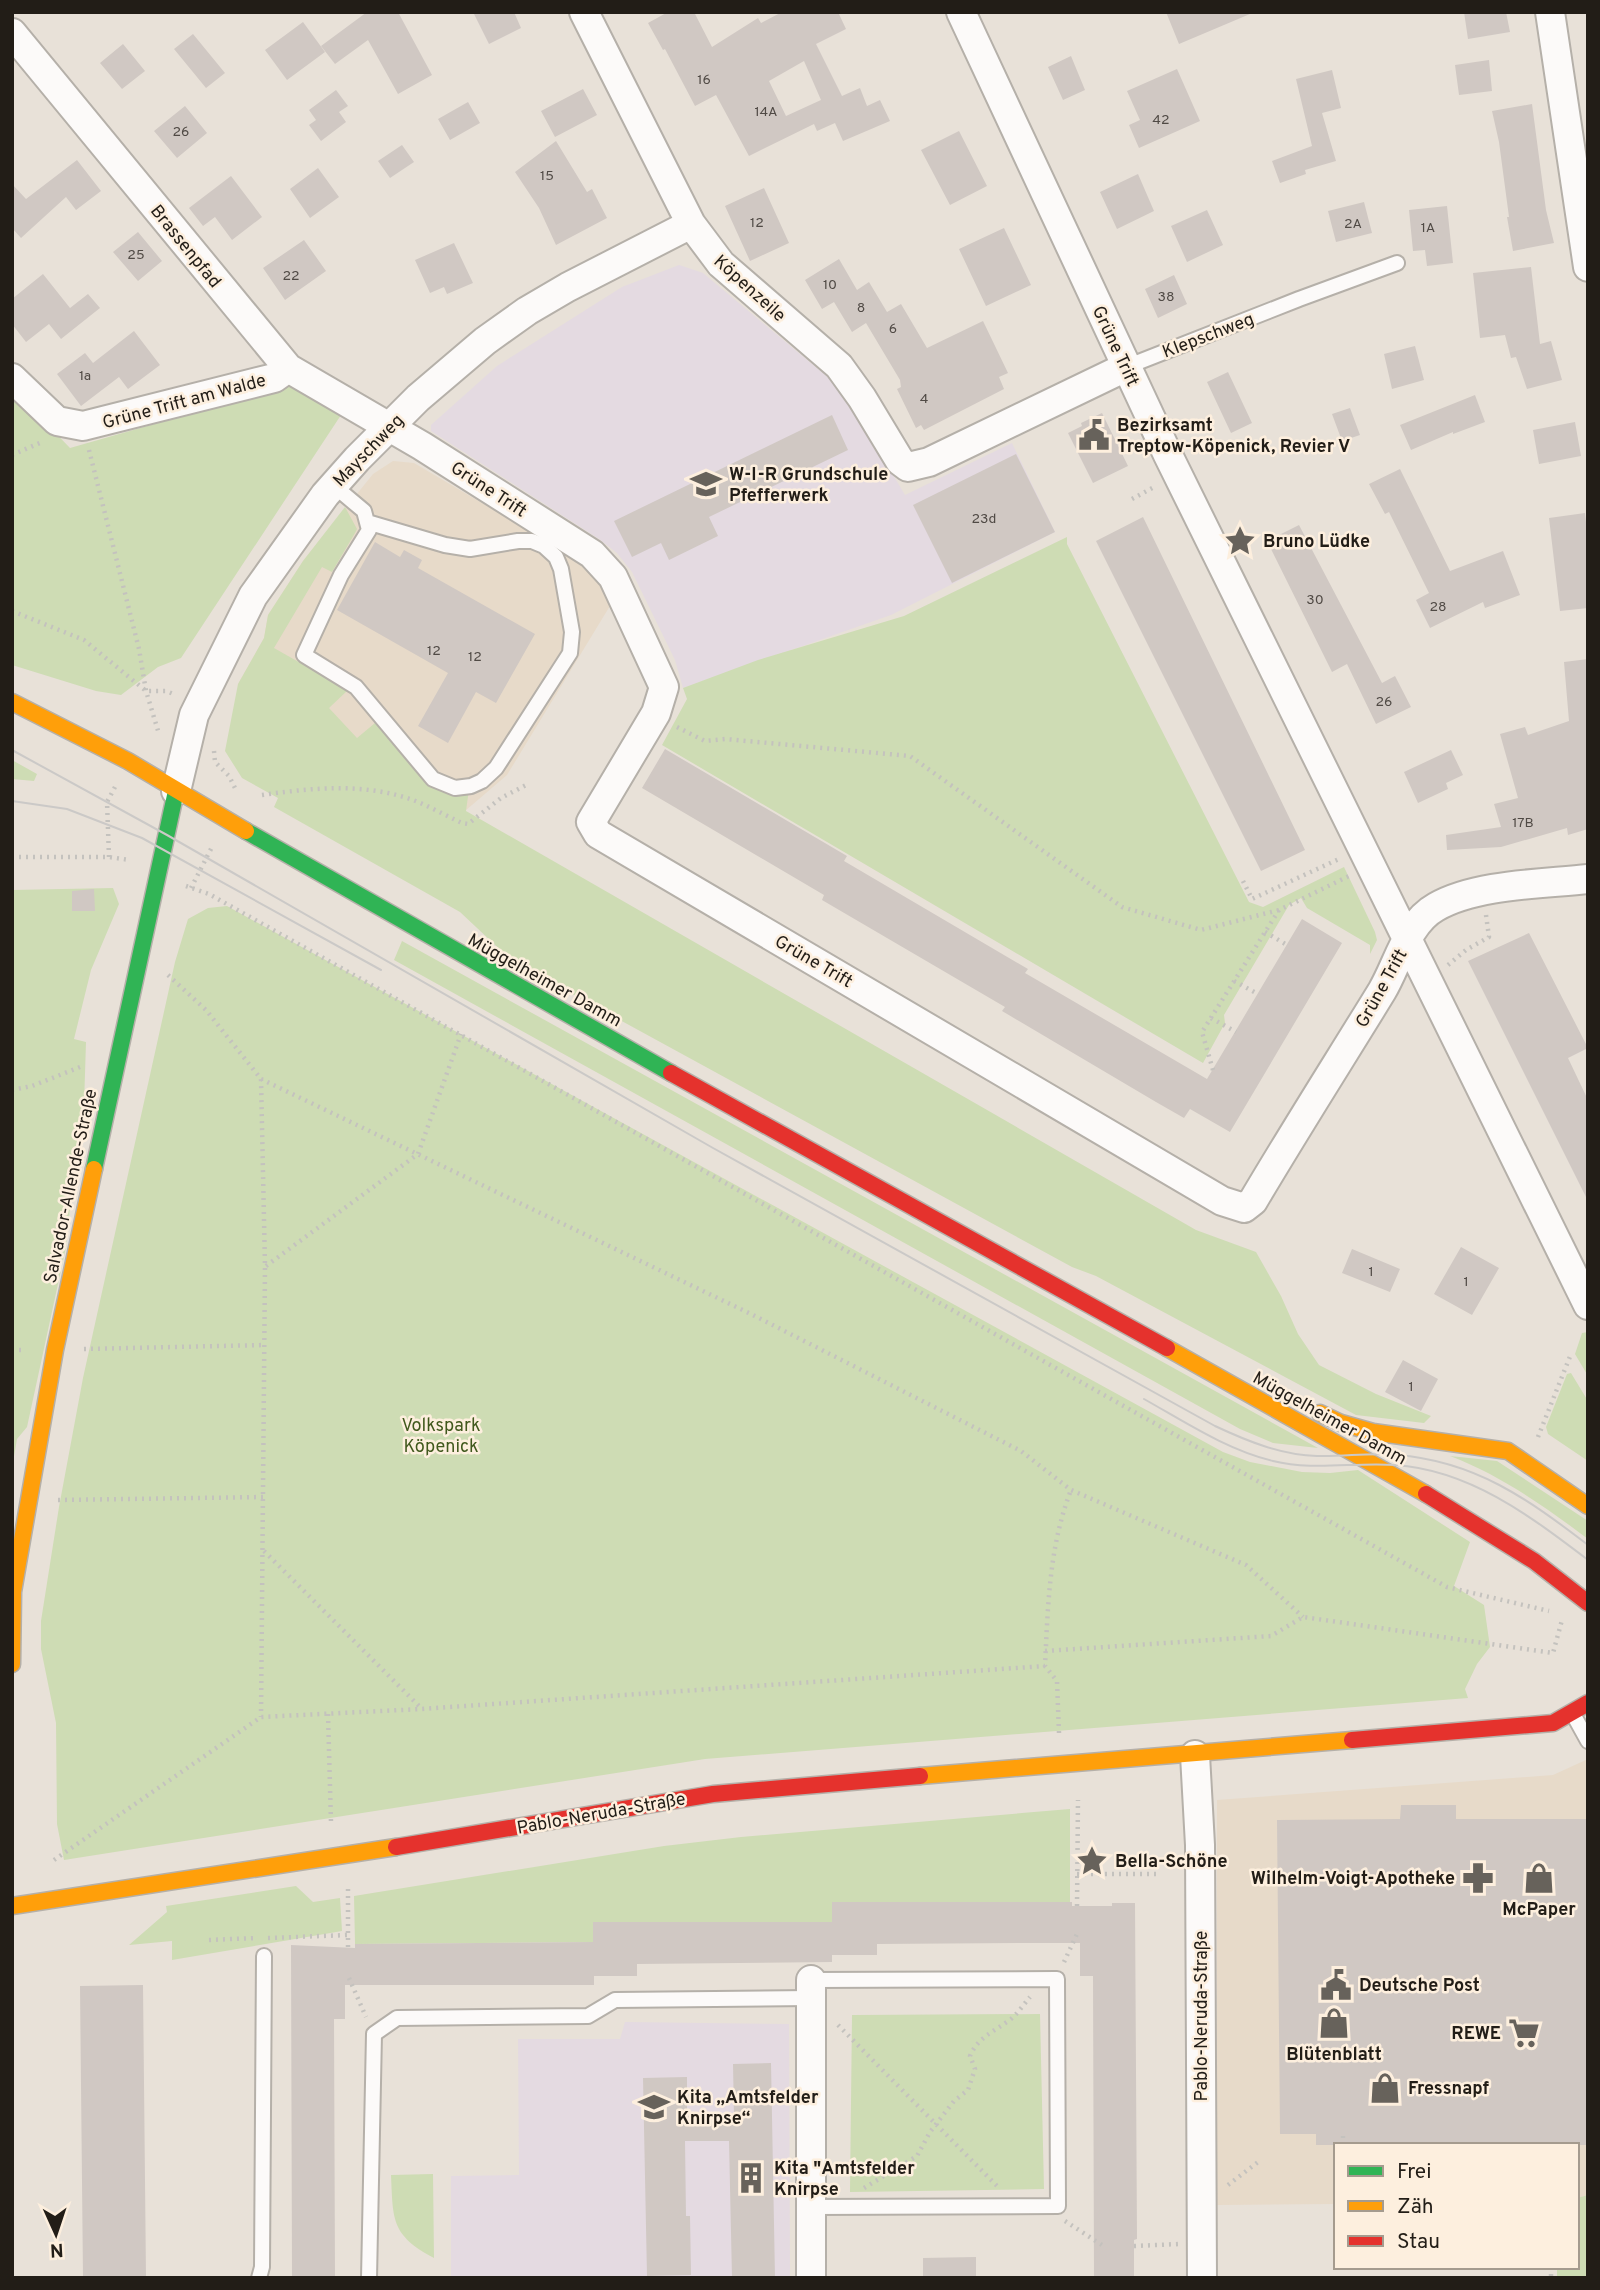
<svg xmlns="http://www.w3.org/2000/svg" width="1600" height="2290" font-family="Overpass,sans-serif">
<rect width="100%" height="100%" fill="#e8e1d8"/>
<!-- built -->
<path fill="#e7dac9" d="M393,461L414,463L589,566L613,601L507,775L465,811L238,684L264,638L268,615L303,561L373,474Z
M1588,1759V2195L1577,2198V2145H1336V2204L1217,2205V1800L1553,1775Z"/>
<!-- education -->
<path fill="#e4dae1" d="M679,265L703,273L842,389L905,495L1012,443L1055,532L891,615L683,688L675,660L632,572L617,553L599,539L431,431V425L497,366L622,287Z
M625,2022L789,2024L790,2278H451V2176L519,2175L518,2039H620Z"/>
<!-- green -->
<path fill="#cedcb4" d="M295,384L341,415L181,658L158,667L121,695L96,691L12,665V388L70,448Z
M345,507L357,529L355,533L332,572L322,567L274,648L348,690L329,708L357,738L375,723L431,786L443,792L469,789L466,811L1196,1230L1256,1252L1281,1296L1298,1334L1319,1365L1376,1394L1431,1416L1424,1423L1356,1415L1096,1276L1072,1267L532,972L509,958L460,912L274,807L278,798L242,778L225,751L238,684L264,638L268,615L303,561Z
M1067,537V544L1249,902L1263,907L1344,867L1375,932L1377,940L1370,954V945L1307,908L1301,898L1289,905L1224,1015L1225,1023L1203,1063L662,745L687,699L683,688L758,660L904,616Z
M12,760L37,774L34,781L12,779Z
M113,888L119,904L91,970L74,1039L86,1042L84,1105L78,1131L66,1247L27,1427L17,1439L12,1468V890Z
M227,906L1223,1452L1250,1462L1302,1472L1330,1473L1358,1470L1470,1542L1454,1586L1484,1605L1490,1647L1477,1664L1465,1689L1468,1698L705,1759L64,1860L57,1824L56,1723L41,1649V1621L59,1507L83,1378L175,962L188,919L208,908Z
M402,941L1318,1448L1273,1443L1240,1429L394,960Z
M1588,1332V1376L1575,1354L1582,1333Z
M1571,1373L1588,1401V1461L1548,1434L1546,1427L1567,1374Z
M1450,1456L1497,1461L1588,1521V1539C1544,1506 1502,1476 1450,1456Z
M1070,1809V1902H833L832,1922H593V1942L355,1944L354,1896L664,1846L741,1837Z
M296,1886L313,1902L340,1898L342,1931L172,1960V1941L129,1945L167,1912L166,1906Z
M1040,2014L1044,2189L850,2192L852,2015Z
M433,2174L434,2258C391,2235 393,2220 391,2175Z
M1588,2195V2278H1557V2267H1577V2198Z"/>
<!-- building -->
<path fill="#d0c8c3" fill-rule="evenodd" d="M367,12H398L432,75L398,94L368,40L335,64L321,46Z
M473,12H514L521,28L489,44Z
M668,12H694L712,47L758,18L761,23L782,12H838L846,29L816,44L842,96L860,88L867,106L880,100L890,121L843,141L835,123L817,131L814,124L749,156L716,95L695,106L665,49L663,50L648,23ZM804,61L821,100L786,116L769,81Z
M1166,12H1250V14L1179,44Z
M1464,12H1506L1510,32L1468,39Z
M303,22L325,52L287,80L265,50Z
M193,34L225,73L206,88L174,49Z
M123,44L145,71L122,89L100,63Z
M1071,56L1085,90L1063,100L1048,67Z
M1489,60L1492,91L1459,95L1455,65Z
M1177,69L1200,121L1139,148L1129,125L1140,120L1127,91Z
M1332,70L1341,108L1322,113L1336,161L1305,170L1306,174L1280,183L1272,161L1312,146L1296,79Z
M583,89L597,115L555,137L541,111Z
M336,90L348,106L339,112L346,122L321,141L309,125L316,120L309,110Z
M468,102L480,123L450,140L438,119Z
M1532,104L1546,210L1554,243L1513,251L1507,217H1509L1499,142L1492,111Z
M185,106L207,133L177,158L154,131Z
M959,131L987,186L950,205L921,150Z
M556,141L587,192L592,189L607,218L556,245L539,208L515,172Z
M402,145L414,162L390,178L378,161Z
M77,160L101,191L76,210L66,197L21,238L12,228V184L26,199Z
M318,168L339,197L310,218L290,189Z
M1138,174L1154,211L1117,229L1100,192Z
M231,176L262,217L232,240L215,217L203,226L189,208Z
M764,188L789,243L750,261L725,206Z
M1364,202L1372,233L1336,242L1328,211Z
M1447,206L1453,263L1427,266L1425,250L1413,251L1409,210Z
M1207,210L1223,245L1187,262L1171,226Z
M1004,228L1031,285L986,306L959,249Z
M138,232L162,261L138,281L113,252Z
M304,240L326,271L285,300L263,268Z
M454,243L473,283L447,294L444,287L430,293L415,260Z
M839,259L857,290L869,282L887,312L901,304L927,348L983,321L1008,373L999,377L1004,389L924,430L921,425L916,428L897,389L901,387L900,380L866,323L852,332L834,302L822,309L805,280Z
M1531,267L1540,344L1551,341L1562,380L1527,389L1516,357L1511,358L1505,335L1480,338L1473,273Z
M43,274L70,308L88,294L100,308L61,339L49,324L26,342L12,324V299Z
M1174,275L1187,304L1158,318L1145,289Z
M134,331L160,365L128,389L119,377L81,406L57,374L85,353L93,363Z
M1415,346L1424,380L1392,389L1384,354Z
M1228,372L1252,423L1231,433L1207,382Z
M1475,395L1485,422L1453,434V432L1411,450L1400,425Z
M1350,408L1360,435L1342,441L1332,414Z
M1102,413L1128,466L1093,483L1068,433L1082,426L1081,423Z
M832,415L848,450L709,517L718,536L669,560L661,543L632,557L614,521Z
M1575,422L1581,456L1539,464L1533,430Z
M1016,454L1055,532L952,583L913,505Z
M1400,469L1450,571L1503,551L1520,595L1485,608L1483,602L1430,628L1416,600L1429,593L1389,512L1385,514L1369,484Z
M1585,513L1588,540V608L1560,611L1549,518Z
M1143,517L1305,850L1261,871L1096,541Z
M1299,525L1382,683L1395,676L1411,707L1376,724L1347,664L1332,672L1267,541Z
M375,542L400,557L404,550L422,560L418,568L535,634L496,703L476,692L448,743L418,726L448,673L337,610Z
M1588,659V829L1568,835L1567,828L1501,847L1447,850L1446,835L1501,827L1494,804L1518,798L1500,734L1525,727L1528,735L1569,721L1564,662Z
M665,749L847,856L844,861L1028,969L1025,973L1207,1079L1302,919L1342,943L1230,1132L1190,1109L1184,1118L1156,1102L1002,1011L1005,1007L822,900L824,895L642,788Z
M1451,750L1463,775L1446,783L1448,789L1418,803L1404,772Z
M94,889L95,911H72V891Z
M1529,933L1588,1048L1568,1058L1588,1100V1201L1468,961Z
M1461,1247L1499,1268L1472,1315L1434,1294Z
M1352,1249L1400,1269L1390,1292L1342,1273Z
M1403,1360L1438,1379L1421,1411L1385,1392Z
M1401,1805H1456V1819H1588V2145H1316V2134H1280L1277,1820L1400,1819Z
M832,1902H1072V1906H1112V1903H1135L1137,2239L1134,2240V2278H1094L1093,1976H1080V1943H1034L877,1944V1955H832V1962L637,1964V1976H594V1985H345V2019H334L335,2278H292L291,1945L355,1948V1944L593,1942V1922H832Z
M143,1985L146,2278H83L80,1986Z
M771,2063L775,2278H732L729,2141H685L686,2216H690L691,2275L647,2276L643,2078L687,2077V2116L734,2115L733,2064Z
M976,2257V2278H923V2258Z"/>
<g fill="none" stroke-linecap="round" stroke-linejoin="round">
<defs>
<path id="lane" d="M1126,367L1299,299L1397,263
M333,485L364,511L369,530L341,575L304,655L356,687L433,779L455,788L471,786L482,781L496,768L570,653L572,632L561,569L556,557L544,546L532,541H518L470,549L445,545L367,522
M1573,1714L1588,1741
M811,2207L1058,2206L1057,1979L811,1980
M259,2278L262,2267L264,1956
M369,2278L374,2034L397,2018L588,2016L615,2000L811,1998"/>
<path id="street" d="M584,12L691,224L721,264L839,366L862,398L900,461L908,467L929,462L1126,367
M961,12L1168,455L1588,1305
M1550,12L1588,267
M12,33L288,368L422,446L592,554L613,577L664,687L656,713L591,822L598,834L1222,1201L1244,1208L1253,1201C1295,1130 1339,1061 1382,991C1398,964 1407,923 1436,907C1476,884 1542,884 1588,879
M12,378L57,421L83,426L274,378L288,368
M176,791L194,715L253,596L325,495L357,459L418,398L485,341L527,311L568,287L691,224
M1195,1755L1200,1845L1202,2278
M811,2278V1980"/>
<path id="fast" d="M246,831L671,1073
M94,1169L176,791"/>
<path id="slow" d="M12,702L128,761L246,831
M1167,1348L1426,1494
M1320,1413L1341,1423L1373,1432L1508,1451L1588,1506
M12,1664L13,1592L55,1350L94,1169
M920,1776L1352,1740
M12,1906L396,1847"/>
<path id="jam" d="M671,1073L1167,1348
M1426,1494L1534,1561L1588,1603
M1352,1740L1553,1723L1588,1703
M396,1847L713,1794L920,1776"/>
</defs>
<!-- lane casing -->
<use href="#lane" stroke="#b5b0a9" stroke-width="18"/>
<!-- street casing -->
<use href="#street" stroke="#b5b0a9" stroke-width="32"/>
<!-- fast casing -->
<use href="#fast" stroke="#b5b0a9" stroke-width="19"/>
<!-- slow casing -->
<use href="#slow" stroke="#b5b0a9" stroke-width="19"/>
<!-- jam casing -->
<use href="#jam" stroke="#b5b0a9" stroke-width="19"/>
<!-- path -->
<path stroke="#c4c2be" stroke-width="4.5" stroke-dasharray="2 5" stroke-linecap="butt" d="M89,450L139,649L146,691L159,734
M12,455L42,442
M1132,499L1156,486
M12,611L84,640L146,691H166L176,695
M677,727L705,741L725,739L910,756L1122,907L1201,930L1279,910
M214,751L215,762L229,776L236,790
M262,795C311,788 360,783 407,798C426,804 444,815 462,823L468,824L501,798L526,785
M12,857H109L130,860
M109,857L107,802L115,787
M1243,881L1252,899L1339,859
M186,886L209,894L1447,1587L1549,1611
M191,888L213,845
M1265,932L1287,945
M1448,965L1466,950L1489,937L1486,915
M168,975L206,1010L261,1079L265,1266L261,1717
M1234,981L1258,994
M1211,1018L1236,1032
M1213,1070L1202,1032L1279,910L1349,876
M261,1079L753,1315L1021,1451L1071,1490L1246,1565L1303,1617
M12,1090L32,1086L80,1067
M266,1266L418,1154L461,1034
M84,1349L265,1345
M12,1350H26
M1538,1437L1571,1354
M58,1500L264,1497
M264,1551L421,1708
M1045,1651L1271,1636L1303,1617L1553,1653L1562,1620
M328,1714L331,1822
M1059,1733L1057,1681L1045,1666C1048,1605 1049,1547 1071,1490
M54,1860L261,1717L421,1709L1045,1666
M1077,1874H1159
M348,1889V1950
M1077,1906L1078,1800
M268,1938L348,1935
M209,1940L256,1938
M1064,1962L1077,1934
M349,1978L366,2017
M838,2025L999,2188
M1343,2145V2134
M1228,2185L1258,2162
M864,2188L917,2156L930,2132L954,2101L968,2090L975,2069L970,2056C978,2037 995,2031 1011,2019C1018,2013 1024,2004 1030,1997
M1065,2221L1102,2245
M1134,2246L1179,2244
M1551,2267V2278"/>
<!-- lane -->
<use href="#lane" stroke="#fcfaf9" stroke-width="14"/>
<!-- street -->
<use href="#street" stroke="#fcfaf9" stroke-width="28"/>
<!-- fast -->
<use href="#fast" stroke="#30b455" stroke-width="16"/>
<!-- slow -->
<use href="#slow" stroke="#ff9f0a" stroke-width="16"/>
<!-- jam -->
<use href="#jam" stroke="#e5322d" stroke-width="16"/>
<!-- tram -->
<path stroke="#cbc9c7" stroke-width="2" d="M12,750L167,835L713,1148L1215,1426C1247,1441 1281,1455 1317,1456C1344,1457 1371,1452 1397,1455C1475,1461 1528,1499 1588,1545
M12,801L67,809L142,838L381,970
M1144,1399C1185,1422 1227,1450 1273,1461C1313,1471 1354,1462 1395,1465C1470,1470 1530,1516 1588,1560"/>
</g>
<!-- icons -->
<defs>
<symbol id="civic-bare" viewBox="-9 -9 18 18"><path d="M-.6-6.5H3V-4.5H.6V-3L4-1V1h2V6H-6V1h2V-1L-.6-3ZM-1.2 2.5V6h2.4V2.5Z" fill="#67625b" stroke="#fdefde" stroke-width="2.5" paint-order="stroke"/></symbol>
<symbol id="school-bare" viewBox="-9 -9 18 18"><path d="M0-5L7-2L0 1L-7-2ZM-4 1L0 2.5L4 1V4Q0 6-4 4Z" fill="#67625b" stroke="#fdefde" stroke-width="2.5" paint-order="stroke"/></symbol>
<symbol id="sight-bare" viewBox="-9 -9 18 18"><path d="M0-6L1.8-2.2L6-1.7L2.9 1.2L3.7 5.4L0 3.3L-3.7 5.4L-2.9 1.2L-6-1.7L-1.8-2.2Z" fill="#67625b" stroke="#fdefde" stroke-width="2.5" paint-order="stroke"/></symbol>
<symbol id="pharmacy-bare" viewBox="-9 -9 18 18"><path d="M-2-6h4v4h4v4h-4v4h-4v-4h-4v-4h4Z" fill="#67625b" stroke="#fdefde" stroke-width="2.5" paint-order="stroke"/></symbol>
<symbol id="shop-bare" viewBox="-9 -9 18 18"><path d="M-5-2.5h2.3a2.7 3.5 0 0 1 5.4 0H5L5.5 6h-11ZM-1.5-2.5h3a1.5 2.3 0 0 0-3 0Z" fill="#67625b" stroke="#fdefde" stroke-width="2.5" paint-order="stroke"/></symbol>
<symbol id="supermarket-bare" viewBox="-9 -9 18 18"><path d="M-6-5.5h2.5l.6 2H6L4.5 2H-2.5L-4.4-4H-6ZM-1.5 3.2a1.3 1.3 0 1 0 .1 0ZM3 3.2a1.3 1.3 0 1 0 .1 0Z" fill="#67625b" stroke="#fdefde" stroke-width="2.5" paint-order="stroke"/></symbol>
<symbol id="building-bare" viewBox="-9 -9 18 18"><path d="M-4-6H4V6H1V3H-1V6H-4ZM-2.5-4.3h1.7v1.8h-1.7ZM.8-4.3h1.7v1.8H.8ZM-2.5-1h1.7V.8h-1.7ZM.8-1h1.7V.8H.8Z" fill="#67625b" stroke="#fdefde" stroke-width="2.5" paint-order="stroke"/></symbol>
</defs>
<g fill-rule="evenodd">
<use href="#civic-bare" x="1072" y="413" width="44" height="44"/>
<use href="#school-bare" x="684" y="462" width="44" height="44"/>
<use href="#sight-bare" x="1218" y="519" width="44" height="44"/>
<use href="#sight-bare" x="1070" y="1839" width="44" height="44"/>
<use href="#pharmacy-bare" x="1456" y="1856" width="44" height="44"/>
<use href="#shop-bare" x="1517" y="1856" width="44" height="44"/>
<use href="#civic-bare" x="1314" y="1963" width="44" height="44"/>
<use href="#shop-bare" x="1312" y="2001" width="44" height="44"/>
<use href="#supermarket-bare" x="1502" y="2011" width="44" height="44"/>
<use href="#shop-bare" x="1363" y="2066" width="44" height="44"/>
<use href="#school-bare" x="632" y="2085" width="44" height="44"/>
<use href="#building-bare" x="729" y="2156" width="44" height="44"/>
</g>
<g text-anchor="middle" stroke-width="5" stroke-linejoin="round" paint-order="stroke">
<!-- number labels -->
<g font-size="14" fill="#504a45">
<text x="704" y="84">16</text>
<text x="766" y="116">14A</text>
<text x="1161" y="124">42</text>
<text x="181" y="136">26</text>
<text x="547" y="180">15</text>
<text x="757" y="227">12</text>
<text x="1353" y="228">2A</text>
<text x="1428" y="232">1A</text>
<text x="136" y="259">25</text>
<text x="291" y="280">22</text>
<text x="830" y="289">10</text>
<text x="1166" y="301">38</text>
<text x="861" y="312">8</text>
<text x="893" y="333">6</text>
<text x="85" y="380">1a</text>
<text x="924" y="403">4</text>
<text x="984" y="523">23d</text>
<text x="1315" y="604">30</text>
<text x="1438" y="611">28</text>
<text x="434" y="655">12</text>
<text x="475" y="661">12</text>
<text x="1384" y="706">26</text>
<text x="1523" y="827">17B</text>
<text x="1371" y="1276">1</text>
<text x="1466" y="1286">1</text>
<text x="1411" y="1391">1</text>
</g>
<!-- street labels -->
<g font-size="18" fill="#221d17" stroke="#fdefde">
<text transform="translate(186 246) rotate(51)" y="6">Brassenpfad</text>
<text transform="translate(750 288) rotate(42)" y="6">Köpenzeile</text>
<text transform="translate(1208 335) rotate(-21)" y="6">Klepschweg</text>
<text transform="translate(1116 346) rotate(65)" y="6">Grüne Trift</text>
<text transform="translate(184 401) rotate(-15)" y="6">Grüne Trift am Walde</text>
<text transform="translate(368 450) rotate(-46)" y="6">Mayschweg</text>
<text transform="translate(489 489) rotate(33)" y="6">Grüne Trift</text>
<text transform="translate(814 961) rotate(30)" y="6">Grüne Trift</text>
<text transform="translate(545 980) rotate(29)" y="6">Müggelheimer Damm</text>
<text transform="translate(1381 988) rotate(-61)" y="6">Grüne Trift</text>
<text transform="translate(70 1186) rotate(-78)" y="6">Salvador-Allende-Straße</text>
<text transform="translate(1330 1418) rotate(29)" y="6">Müggelheimer Damm</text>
<text transform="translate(601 1813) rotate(-10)" y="6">Pablo-Neruda-Straße</text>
<text transform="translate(1201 2016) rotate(-90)" y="6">Pablo-Neruda-Straße</text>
</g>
<!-- poi labels -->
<g font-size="18" font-weight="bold" fill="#221d17" stroke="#fdefde" text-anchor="start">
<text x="1117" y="431">Bezirksamt<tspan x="1117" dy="21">Treptow-Köpenick, Revier V</tspan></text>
<text x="729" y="480">W-I-R Grundschule<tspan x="729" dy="21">Pfefferwerk</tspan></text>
<text x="1263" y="547">Bruno Lüdke</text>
<text x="1115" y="1867">Bella-Schöne</text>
<text x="1455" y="1884" text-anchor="end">Wilhelm-Voigt-Apotheke</text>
<text x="1539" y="1915" text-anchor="middle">McPaper</text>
<text x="1359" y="1991">Deutsche Post</text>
<text x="1501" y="2039" text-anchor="end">REWE</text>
<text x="1334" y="2060" text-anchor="middle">Blütenblatt</text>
<text x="1408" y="2094">Fressnapf</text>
<text x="677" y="2103">Kita „Amtsfelder<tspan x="677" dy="21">Knirpse“</tspan></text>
<text x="774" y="2174">Kita "Amtsfelder<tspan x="774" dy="21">Knirpse</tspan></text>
</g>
<!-- park labels -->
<g font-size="18" fill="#41591d" stroke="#fdefde">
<text x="441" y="1431">Volkspark<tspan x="441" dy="21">Köpenick</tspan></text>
</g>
</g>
<!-- border -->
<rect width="1600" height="2290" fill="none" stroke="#221d17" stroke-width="28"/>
<!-- legend -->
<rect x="1334" y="2143" width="245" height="126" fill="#fdefde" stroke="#a59b8e" stroke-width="2"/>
<rect x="1348" y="2166" width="35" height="10" fill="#30b455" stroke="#a59b8e" stroke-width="2"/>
<text x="1397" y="2178" font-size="21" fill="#221d17">Frei</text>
<rect x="1348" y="2201" width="35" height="10" fill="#ff9f0a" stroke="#a59b8e" stroke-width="2"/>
<text x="1397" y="2213" font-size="21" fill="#221d17">Zäh</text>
<rect x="1348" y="2236" width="35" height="10" fill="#e5322d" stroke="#a59b8e" stroke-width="2"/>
<text x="1397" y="2248" font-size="21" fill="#221d17">Stau</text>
<!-- north arrow -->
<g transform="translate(56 2234) rotate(177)" stroke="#fdefde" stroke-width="5" paint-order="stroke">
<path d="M0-5L12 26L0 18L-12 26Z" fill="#221d17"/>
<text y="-10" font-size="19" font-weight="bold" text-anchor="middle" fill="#221d17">N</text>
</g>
</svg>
